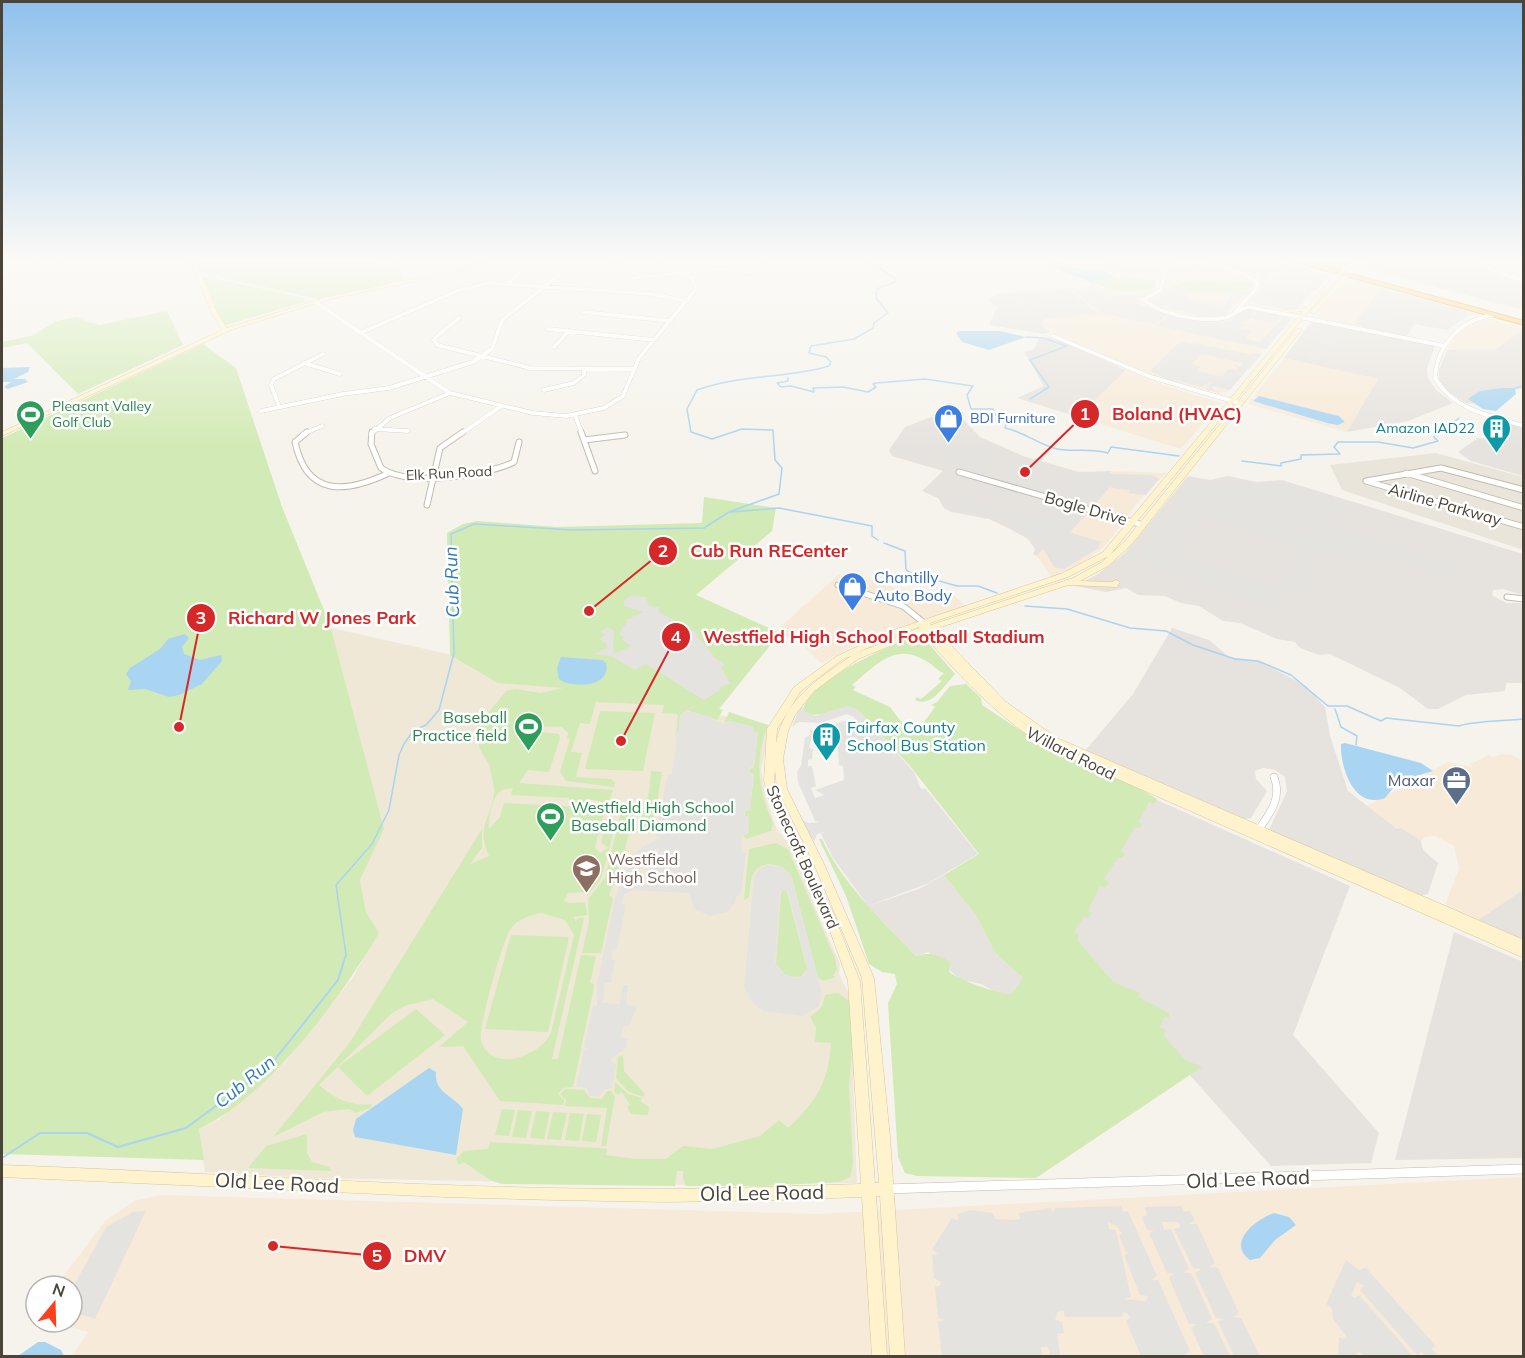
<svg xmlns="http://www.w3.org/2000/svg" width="1525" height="1358" font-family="Mulish,sans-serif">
<rect width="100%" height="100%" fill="#f6f3ec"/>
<!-- residential -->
<path fill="#eae5da" d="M1436,453L1523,477V550L1342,490L1330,465Z"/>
<!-- commercial -->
<path fill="#f7ead8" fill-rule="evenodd" d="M1115,259H1228L1217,265L1192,262L1171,264L1163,268L1160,279L1131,275L1100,266Z
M1286,263L1326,275L1297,308L1284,310L1248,301L1259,288V281H1269Z
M1181,264L1209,265L1238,273L1253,281L1254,287L1225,316L1202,317L1156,307L1147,300L1164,289L1168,270Z
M1357,281L1381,288L1354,325L1319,318L1315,314L1345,283Z
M1091,286L1131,294L1154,290L1140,298L1142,305L1199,319H1226L1245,307L1284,315L1290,319L1228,392L1218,393L1160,378L1062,337L1041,326L1042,319L1098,314L1068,288Z
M1486,317L1523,329L1495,350H1447L1459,331L1479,318Z
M1284,358L1379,379L1347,432L1248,404ZM1255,397L1339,416L1345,422L1342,424L1327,423L1253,401Z
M1126,370L1160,384L1221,403L1181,449L1078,417Z
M1111,471L1167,473L1145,493L1105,546L1082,563L1052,578L1037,556Z
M839,574L847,583L862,577L934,600L951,593L966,606L875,635L821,663L802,644L775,632Z
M1501,754L1513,755L1523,761V890L1476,921L1451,910L1445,905L1459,868L1454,846L1435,836L1425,837L1420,841L1401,828L1397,829L1365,807L1448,762L1472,767L1471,764L1488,755L1493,757Z
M1523,1177V1356H72L88,1332L51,1322H72V1286H56L106,1220L136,1200L162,1195L819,1214Z"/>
<!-- industrial -->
<path fill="#e6e2dd" d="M1371,259H1469L1493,274L1523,284V310L1379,272L1369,265Z
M1068,288L1098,314L1043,319L1041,326L1051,332L1044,334L989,325L997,308L988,300L998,294Z
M1381,288L1466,311L1469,315L1447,330L1414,324L1407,336L1354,325Z
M1321,322L1435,346L1427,368L1428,378L1436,390L1453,403L1408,421L1347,432L1378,379L1284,358L1310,323Z
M1523,329V388L1468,404L1448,392L1439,380V370L1447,350H1495Z
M1046,337L1056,339L1126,370L1078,417L1017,398L1044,386L1024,352L1034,349L1039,339Z
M949,403L955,404L964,414L963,419L980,437L1023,456L1079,472L1111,471L1037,556L1033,554L1035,549L1028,539L1010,529L989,519L951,512L944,508L938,498L922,491L943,471L892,456L889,450L905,427L934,416Z
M1507,423L1523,428V476L1471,461L1458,452L1478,438L1500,440Z
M1188,476L1210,480L1228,476L1256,482L1282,480L1523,554V595L1503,589L1493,590L1492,595L1506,603H1523V683H1506L1505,691L1466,695L1438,709H1428L1400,688L1330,654L1319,655L1300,648L1295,642L1277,639L1240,623L1223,621L1199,606L1181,603L1165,596L1138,595L1126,588L1106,592L1075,586L1098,574L1125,553Z
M1172,628L1209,640L1229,657L1258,661L1306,686L1325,707L1330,736L1348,791L1397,829L1401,828L1421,841L1423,850L1438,863L1428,894L1419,896L1269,830L1287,791L1285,777L1275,770L1263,768L1255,771L1256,779L1267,791L1251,818L1245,819L1085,751L1133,694Z
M1146,795L1350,886L1293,1035L1379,1133L1371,1163L1271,1166L1064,934Z
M944,875L975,914L996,954L1022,977L1019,985L1011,994L998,993L981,984L961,980L928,952L916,956L868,906L919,889Z
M1523,890V942L1476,921L1484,916Z
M1454,932L1523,962V1158L1395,1160Z"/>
<!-- education -->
<path fill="#efe8d6" d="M318,625L770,726L761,770L765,794L776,828L791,847L808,883L814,905L840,964L839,974L851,998L856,1051L853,1079L857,1183L681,1185L311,1178L205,1172L199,1129L218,1120L285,1062L353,977L378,933L366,912L360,880L383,829Z"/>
<!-- green -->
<path fill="#d2eab5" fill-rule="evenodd" d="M195,259H374L375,267L397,263L404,280L318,299L199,272Z
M202,276L303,298L305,302L223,326Z
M1124,276L1156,280L1155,288C1137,295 1108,292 1093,281Z
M1189,280L1252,283L1253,285L1248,290L1241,289L1237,292L1191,291L1170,287Z
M167,311L183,345L78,394L27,343L2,348V342L34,335L56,321L76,317L99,325Z
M203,344L236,368L282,507L330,625L384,829L360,880L366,912L379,933C339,1000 270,1095 199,1129L204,1160L2,1154V438Z
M704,497L776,508L772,531L696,595L780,633L719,709L723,710L717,720L687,710L698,705C669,715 685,721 676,737L678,714L662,713L664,705L596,702L590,724L580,723L571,752L582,753L576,777L611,779L615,783L614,787L566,781L560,772L570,739L567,738L568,733L562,727H525L524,730L559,734L560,738L549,772L528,770L519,783L613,790L608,803L588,799V804L569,802V798L511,795L513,788C509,789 505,789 502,790C492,795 488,820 489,829L500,817L504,803L601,808L604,811L595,848L600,853L609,848L601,843L603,834H613L601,879L587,896L584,892L568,893L564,901L570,903L585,902L587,915L573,917L576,922L577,918H584L552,1059H558L581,955L596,956L590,983L594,984V987L573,1087L563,1088L558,1094L564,1100V1105L500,1101L463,1046L439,1047L468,1022L433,999L407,1005L392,1013L319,1085C335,1098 349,1107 372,1104L370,1108L356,1113L349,1109L323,1112L273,1137L350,1042L482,829V848L470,864L489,856C476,825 490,822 494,794C495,783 490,776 490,766C480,748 474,748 484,727L471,724L472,721L485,722L484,718L506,691L515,689L541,693L563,688L498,683L450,655L447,533L463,524L477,521L557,527L702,523ZM542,913L565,920L574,935L551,1033C540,1056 492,1074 481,1041C477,1030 503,940 510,930C517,919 530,915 542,913Z
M911,638H924L955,674C945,685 931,708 915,700L917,697L921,699L942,681L938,679L944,673C938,671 937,669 932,665C898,639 878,663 852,685L856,687L853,690L890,707L908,731L917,728V724L921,726L935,707L931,705L937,702L950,686L966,684L981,698L982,705L1026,734L1027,740L1137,787L1157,799L1154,804L1149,802L1138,822L1142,824L1139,828L1135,827L1121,851L1125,854L1122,858L1118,857L1104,879L1109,882L1105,888L1100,886L1088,911L1092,913L1088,918L1084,916L1074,932L1079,935L1077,940L1113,982L1140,993L1138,997L1169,1013V1018L1165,1016L1159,1027L1165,1030L1163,1035L1185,1060L1202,1067L1036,1178L917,1176L905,1173L898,1157L888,1003L897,984L895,974L882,972L869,964L846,896L819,839H822C843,885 882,920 916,956C930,952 937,954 950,962L949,972C962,981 995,993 1011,994L1019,985L1022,977L996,954L975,914L944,875L979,854L910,766L857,709C839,704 826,718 806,714L803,710C810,680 885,648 911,638Z
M600,711L655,713L643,771L585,769Z
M729,712L768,725C754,760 758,789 773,823L771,830H774L746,839L743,835L748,834L749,817L745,816V811L750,810L754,774L749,773L750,769L754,767L758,733L753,731L754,727L729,721L724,723Z
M651,771L662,772L655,815L644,829L640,825L649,792Z
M625,806L626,809L635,808L622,861L609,895L613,898L601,953H582L589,922L588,899L605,878L622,808Z
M776,843L788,849L835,958L837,970L833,976L836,977L823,981L818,978L792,878C786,864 763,858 754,873C750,880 750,888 749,897L744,900L749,849Z
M784,890L787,892L807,969L801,977L786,976L776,964L781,893Z
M511,935L569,937L548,1032L485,1029Z
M838,993L849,1001L852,1050L849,1085L853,1164L850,1177L839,1182L761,1186H686L683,1178V1171H677L675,1186L502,1184L490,1180L464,1162L459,1165L456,1159L464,1151L488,1149L490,1142L599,1148L607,1149L606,1155L635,1159H666L683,1146L712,1149L760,1136L779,1120L788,1128C816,1102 829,1082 831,1043L815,1042L816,1027L810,1017L822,1007L825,995Z
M416,1009L445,1035L367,1096L338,1067Z
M623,1055L624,1071L645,1094L643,1097L628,1091L616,1078L618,1057Z
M615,1082L628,1094L642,1098L640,1101L649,1107L648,1115L631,1114L623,1101L627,1107L630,1105L622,1092L617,1095L614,1091Z
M565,1089L584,1090L590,1098L602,1099L607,1091H611L615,1097L606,1146H601L607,1108L565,1106L566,1100L560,1094Z
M502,1109L515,1110L509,1136L495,1135Z
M518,1110L532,1111L526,1138L512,1137Z
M536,1111L550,1112L544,1139L530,1138Z
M553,1112L567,1113L561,1140L547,1139Z
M570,1113L584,1114L579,1141L565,1140Z
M587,1114L601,1115L596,1142L582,1141Z
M307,1134V1153L312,1162L329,1167L331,1171L248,1168L266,1146Z"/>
<!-- parking -->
<path fill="#e5e3e0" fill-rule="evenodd" d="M1117,259L1165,260L1228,259L1220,263L1194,261L1162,263L1167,265L1159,269L1160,276L1133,275L1103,265Z
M1230,259H1266L1285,265L1274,276H1264L1271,278L1269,281L1259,278L1260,276L1219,265Z
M1287,266L1328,276L1316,290L1309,292L1311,293L1298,308L1289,310L1259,304L1253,300L1255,295L1268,286H1261L1260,281L1275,283L1272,282Z
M1170,287L1191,291L1238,292L1244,289L1250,292L1246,296L1242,295L1225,314L1209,318L1152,303L1154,298ZM1186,292L1219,293L1231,296L1224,306H1219L1188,299Z
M1096,289L1107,297L1126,294L1145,296L1138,298V304L1167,314L1157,324H1152L1101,313L1076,292Z
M1027,294L1044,309L1038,310L1043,315L1029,317L1006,296Z
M1428,303L1468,314L1446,330L1441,329L1443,325L1434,321L1439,311L1426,308Z
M1246,309L1285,316L1291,320L1266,349L1157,326L1170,314L1229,327L1197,318L1224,323L1221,320L1229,322ZM1254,312L1257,313L1252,318L1262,321L1268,315L1264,321L1274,324L1279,318L1283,319L1259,342L1245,339L1252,331L1237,328L1246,326L1240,324L1251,318Z
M1373,316L1413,324L1407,336L1366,327Z
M1328,328L1345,331L1322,362L1305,359Z
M1181,341L1248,354V356L1254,353L1261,355L1249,369H1245L1247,370L1230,390L1213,386L1212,389L1220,393L1206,390L1211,382L1202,387L1171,379L1173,382L1150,371ZM1203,354L1242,363H1243L1240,367L1235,364L1238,370L1228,369L1222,377L1202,372L1198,370L1201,367L1192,364L1198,358L1196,357Z
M940,416L975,433L945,420L916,430L910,440L913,441L907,447L932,459L936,467L897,452L910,428Z
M983,443L995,450L954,466L943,462L950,461L945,457Z
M992,456L994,458L980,463L984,467H981L983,470L1054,489L1050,494L975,472L971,466Z
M1084,473L1152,475L1159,479L1146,495L1128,493L1130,490L1112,488L1108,484L1110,487L1094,505L1058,496L1065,493L1062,491L1078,475Z
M962,478L974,479L1087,514L1070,532L1101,542L1098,546L1100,547L1064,569L1054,567L1036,537L1011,523L1013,521L952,504V495L1048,525L1046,524L1059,508L974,485Z
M1273,483L1344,505L1329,524L1324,525L1461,567L1453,578L1311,530L1279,523L1277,527L1312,535L1366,552L1372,557L1369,562L1336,552L1318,554L1309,566L1312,577L1305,588L1286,593L1275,609L1152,566L1156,561L1138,555L1192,501L1261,522L1212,506L1215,502L1196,496L1180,510L1169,507L1184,492L1188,493L1197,484L1216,488ZM1205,517L1305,550L1306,551L1274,589L1171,552Z
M630,596L646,597L649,606L659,607V612L698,633L697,636L717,660L722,661L724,665L721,667L730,684L719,687L720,690L704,700L646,664L635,670L611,656L592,654L607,648V644L599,639L605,635L601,632L607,627L614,631L613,650L615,654L631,646L622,640L624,638L620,635L621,629L628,622L626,620L643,612L624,606V601Z
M801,704L804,711L815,716L847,706L857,709L914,772L921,789L925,788L978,854L929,883L868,906L833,858L821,834L825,832L817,834L814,842L799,818L808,823L820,822L815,821L798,782L797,772L801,765L805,738L811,734L809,731L856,718L847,714L821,723L799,722L792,727ZM837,730L841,735L837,736L839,765L843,766L844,780L815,790L824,795L815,798L811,788L816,786L812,766H808V760L812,759L813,749L809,748L811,739L837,733L834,731Z
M686,711L713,717L712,720L726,724L729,721L754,727L753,732H758L754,767H750L749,772L753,774L750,810H745L744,815L749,817L747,834L742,835L741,851L746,852L741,895L736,896L735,903L727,912L709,916L695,909L689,893L633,890L624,894L622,904L626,905L617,948L612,949L611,959L615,960L611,983H605L603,1003L620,1004L623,985H628L626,1005L637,1006L629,1026H623L621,1038L627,1039L626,1048L611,1059V1062L616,1063L612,1088L604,1090L600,1096H590L586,1088L576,1087L584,1051L589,1049L584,1047L593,1006H597V984L615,898L633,855L644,846L661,838L656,836L661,812L666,810V807L662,806L665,785L668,775L672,774L680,716ZM659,847L658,852L653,853L648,882L652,885H633L638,882L640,865L647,856L644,854Z
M768,865L781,867L791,876L822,994L819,1006L802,1016L764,1011L751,1001L744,987L754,877L759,869ZM784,890L788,892L807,968L805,975L797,978L783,974L775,962L780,892Z
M1121,1206L1123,1212L1128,1211L1157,1276L1151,1280H1158L1190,1351L1184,1355L1192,1356H1141L1126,1321L1131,1317L1123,1311L1122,1317H1065L1063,1310L1058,1312L1055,1320L1062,1322L1064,1333L1057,1334L1060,1356H1049L1050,1350L1047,1347H1041L1042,1356H942L938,1322L945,1320L938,1318L935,1286H940L941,1282L934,1278L932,1255L938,1254L932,1249L952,1218L959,1221L957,1214L971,1210L993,1213L995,1219L1013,1220L1020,1219L1019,1213L1051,1208L1054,1214V1208ZM1108,1222L1117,1226L1122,1234L1119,1235L1126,1252L1130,1253L1124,1255L1140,1295L1148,1296L1146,1301L1124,1299L1131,1297L1116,1230L1109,1229Z
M1181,1206L1184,1212L1190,1211L1195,1221L1189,1224H1197L1215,1263L1209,1267L1218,1268L1239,1313L1233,1317L1241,1318L1260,1356H1234L1218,1322L1224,1319L1216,1318L1195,1273L1201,1269L1193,1268L1174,1229L1180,1227V1224L1177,1222H1162L1164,1230L1171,1229L1189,1269L1183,1273H1191L1212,1319L1206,1323H1214L1230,1356H1204L1191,1328L1197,1324H1189L1169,1278L1174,1274L1167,1273L1149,1233L1154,1231L1147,1230L1142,1217L1147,1215L1145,1207Z
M146,1211L95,1319L72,1312V1289L106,1227L133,1212Z
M1346,1260L1359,1270L1366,1268L1435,1345L1432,1349L1438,1356H1425L1422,1352L1417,1355L1360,1290L1364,1286L1357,1282L1351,1296L1355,1298L1359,1295L1413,1356H1364L1358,1351L1356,1356H1338L1339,1337L1344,1339L1347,1337L1333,1319L1332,1308L1326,1304Z"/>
<!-- water -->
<path fill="#a9d4f2" d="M1057,262L1088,271H1106L1115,278L1094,281L1095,284L1053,267L1051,266Z
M959,331H999L1026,337L989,350L962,342L956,333Z
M30,367L28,372L14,379H25L28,382L8,389L4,387L11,382H2V368Z
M1501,388H1515L1516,394L1496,411L1483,409L1468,399L1480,391Z
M1259,396L1339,416L1345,422L1338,425L1327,423L1253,401Z
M185,634L189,638L182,647L184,654L200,660L221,655L222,661L202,684L179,695L169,697L145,689L128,690L131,681L126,674L130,668L160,649L168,639Z
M561,657L602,660L606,663C612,687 572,689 559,679L557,668Z
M1345,743L1421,763L1433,771L1399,781L1385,798C1354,810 1340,767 1341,744Z
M429,1068L436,1072C434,1093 453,1095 463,1109L456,1155L355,1137L353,1130L356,1119Z
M1274,1213L1289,1217L1296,1225L1275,1240L1260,1258L1250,1260C1226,1243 1256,1219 1274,1213Z
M38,1342H45L61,1350L64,1356H18Z"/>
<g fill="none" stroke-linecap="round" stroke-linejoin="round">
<!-- stream-far1 -->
<path stroke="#a9d4f2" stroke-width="1.5" d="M1026,337L1043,338L1067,346L1030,360L1049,387L1030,399
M788,378V381L777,383L781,387L791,386L814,392L813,388L843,387L868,392L876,387L873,384L876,383L925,379L973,386L967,395L971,409H993L995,414L1007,421L1005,428C1025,432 1037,444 1057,449C1074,452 1091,448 1108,453L1111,447L1179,456
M1515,388L1524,386
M1242,461L1281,466V463L1301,459V455L1340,454L1334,447L1338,442H1378L1413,448L1438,441L1434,437L1439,424H1451L1459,418
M731,512L779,508L872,526V536L878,540
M884,543L905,551L906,570L911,573L957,586H978L997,593
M1025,606L1067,609L1130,628L1166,631L1193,645L1235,659L1258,661L1291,675L1328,706H1347L1381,721L1386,718L1459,726C1473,721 1506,721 1524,719
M1335,709L1341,727L1357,736L1356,745
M343,963L346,955L336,885L372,844L389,810L399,755L404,744L413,731L426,725L439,710L454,653L451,534L474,524L573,530L704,528L729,512L779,494L782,468L775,460L773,430L742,429L712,439L691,432L687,409L697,390C740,374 786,379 829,366L831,362L826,357L809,353L811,346L854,339L873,328L874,323L888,313L876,298L877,289L895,282L896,279L870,262L872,259"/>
<!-- stream -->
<path stroke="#a9d4f2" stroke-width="2" d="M2,1158L40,1133H87L118,1147L186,1128L269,1067L338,980L344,961"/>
<defs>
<path id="street-far3" d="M1475,259L1494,271L1524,281
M1343,270L1351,259
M1350,272L1357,259
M2,274L68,259
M632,278L722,269L754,273
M508,283L519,273
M315,302L450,393L533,413L566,416L604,408L623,396L639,358L696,289L691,277C661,260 628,261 594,259
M1236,311L1256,289L1258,283C1233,264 1197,259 1167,267L1160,290L1144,300C1161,315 1200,322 1223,318C1232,317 1239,308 1249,307L1445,346
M583,312L671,321
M1493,315C1460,320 1437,345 1435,378C1453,410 1491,416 1524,426
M459,318L436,337L434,340L437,345L530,368L635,369
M548,329L654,340
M360,333L457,291L488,283L651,294L688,301
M1053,336L1151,377L1239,403
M554,347L569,331
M304,363L340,374
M544,390L574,383L584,375V368
M279,406L271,385L274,379L323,354
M261,411L343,394L389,388L473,362L492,349L502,320L580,259
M575,415L582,434
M374,429L408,431
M303,434L322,426
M371,434L390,418L450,393
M461,434L501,406"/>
<path id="street-far2" d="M307,432L295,442C307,498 346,493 389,473
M372,432L371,444L381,468C408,487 486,476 514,462L519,442
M581,432L595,471
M584,440L625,435
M959,472L1143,525
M1406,473L1524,508
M1366,481L1524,527
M1366,481L1441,468L1524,490
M427,505L440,448L463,432
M838,585L903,606L923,622
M1507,597L1524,599"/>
<path id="street-far1" d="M1256,833C1268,816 1283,799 1274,777"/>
<path id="street" d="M886,1189L1524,1169"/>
<path id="secondary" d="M190,259H195L217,312L227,328L327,297L465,268L484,259H491L469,270L330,299L231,330L2,436V432L222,330L211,312Z
M1341,269L1346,270L1321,296L1109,556L1068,577L930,623L931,625L1073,578L1102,562L1125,541L1297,329H1301V331L1131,545L1108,566L1080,581L1112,582L1116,580L1120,582L1117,587L1068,585L935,629L1006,702L1057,738L1524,940V958L1045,747C997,716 959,676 922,633L858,659L814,691L795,715L788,731L783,759L787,789L824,864L874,978L890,1137L905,1356H890L880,1196H876L887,1356H872L862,1197L776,1200L665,1202L555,1200L444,1197L2,1177V1165C223,1173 445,1190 667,1189C732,1188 796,1186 861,1184L848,981L830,931L769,799L764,781L767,729L794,687L837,656L891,631L1063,573L1103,552L1303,311L1284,313L1282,312V310L1306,308ZM919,627V628L857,653L897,634ZM851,656C817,680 784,699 776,744L777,729L801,691L843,659ZM1014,716L1051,742L1135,779L1051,743ZM775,770L777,789L814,864L862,978L879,1183H875L860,981L834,915L782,808L774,781Z
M1348,271L1353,272L1315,313H1311V311Z"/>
<path id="highway" d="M1284,259H1296L1524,321V325Z
M1348,259L1353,261L1340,268L1323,265L1326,263L1339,264Z"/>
</defs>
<!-- street-far3 casing -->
<use href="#street-far3" stroke="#c2bbae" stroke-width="4.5"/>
<!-- street-far2 casing -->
<use href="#street-far2" stroke="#c2bbae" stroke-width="7"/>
<!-- street-far1 casing -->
<use href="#street-far1" stroke="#c2bbae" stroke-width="8"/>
<!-- street casing -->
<use href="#street" stroke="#c2bbae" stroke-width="10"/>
<!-- secondary casing -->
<use href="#secondary" stroke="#d6c79b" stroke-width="1"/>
<!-- highway casing -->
<use href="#highway" stroke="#e0a43c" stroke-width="2"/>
<!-- street-far3 -->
<use href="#street-far3" stroke="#fff" stroke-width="4"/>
<!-- street-far2 -->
<use href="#street-far2" stroke="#fff" stroke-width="5"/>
<!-- street-far1 -->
<use href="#street-far1" stroke="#fff" stroke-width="7"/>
<!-- street -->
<use href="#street" stroke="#fff" stroke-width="9"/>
<!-- secondary -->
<use href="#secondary" fill="#fff3cd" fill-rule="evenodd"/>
<!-- highway -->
<use href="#highway" fill="#ffcf6e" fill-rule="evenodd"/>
</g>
<!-- sky -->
<linearGradient id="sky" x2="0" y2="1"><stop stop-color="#8fc1ec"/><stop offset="0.58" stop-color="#fbfaf6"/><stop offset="1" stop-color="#fbfaf6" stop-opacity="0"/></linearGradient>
<rect width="1525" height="449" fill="url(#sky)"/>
<!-- icons -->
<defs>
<symbol id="stadium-pin" viewBox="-11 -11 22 30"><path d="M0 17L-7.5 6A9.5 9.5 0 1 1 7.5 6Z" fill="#2e9e5b" stroke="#fff"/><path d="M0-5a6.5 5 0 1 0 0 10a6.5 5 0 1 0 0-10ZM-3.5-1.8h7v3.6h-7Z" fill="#fff"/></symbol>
<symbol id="shop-pin" viewBox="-11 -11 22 30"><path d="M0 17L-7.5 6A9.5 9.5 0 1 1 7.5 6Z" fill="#3f7fe0" stroke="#fff"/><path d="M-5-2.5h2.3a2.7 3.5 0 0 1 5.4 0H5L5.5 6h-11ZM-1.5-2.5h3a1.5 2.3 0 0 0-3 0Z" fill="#fff"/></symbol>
<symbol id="building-pin" viewBox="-11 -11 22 30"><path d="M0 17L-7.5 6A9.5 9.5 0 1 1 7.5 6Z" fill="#0f9aa8" stroke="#fff"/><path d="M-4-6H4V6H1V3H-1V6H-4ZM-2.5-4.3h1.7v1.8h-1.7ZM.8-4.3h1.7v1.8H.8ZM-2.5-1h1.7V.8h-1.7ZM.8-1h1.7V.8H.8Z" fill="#fff"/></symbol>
<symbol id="office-pin" viewBox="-11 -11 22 30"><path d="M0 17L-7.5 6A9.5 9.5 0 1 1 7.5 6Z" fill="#5c6f8a" stroke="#fff"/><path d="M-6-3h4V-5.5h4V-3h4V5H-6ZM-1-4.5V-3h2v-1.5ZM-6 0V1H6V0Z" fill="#fff"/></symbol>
<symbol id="school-pin" viewBox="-11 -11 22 30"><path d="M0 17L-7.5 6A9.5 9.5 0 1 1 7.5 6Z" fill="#8d6e63" stroke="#fff"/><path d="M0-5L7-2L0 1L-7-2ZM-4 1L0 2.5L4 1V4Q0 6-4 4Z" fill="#fff"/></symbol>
</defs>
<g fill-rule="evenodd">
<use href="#stadium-pin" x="14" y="398" width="33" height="45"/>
<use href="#shop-pin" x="932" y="402" width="33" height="45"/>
<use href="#building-pin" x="1480" y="412" width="33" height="45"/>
<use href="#shop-pin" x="836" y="570" width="33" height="45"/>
<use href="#stadium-pin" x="512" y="710" width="33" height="45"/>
<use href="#building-pin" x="810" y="720" width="33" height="45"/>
<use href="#office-pin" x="1440" y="764" width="33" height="45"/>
<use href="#stadium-pin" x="534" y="800" width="33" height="45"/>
<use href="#school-pin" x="570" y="852" width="33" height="45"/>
</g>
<g text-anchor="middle" stroke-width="5" stroke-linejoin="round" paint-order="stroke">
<!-- far-leisure labels -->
<g font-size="14" fill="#27864d" stroke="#fff" text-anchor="start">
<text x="52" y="411">Pleasant Valley<tspan x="52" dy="16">Golf Club</tspan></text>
</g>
<!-- far-shop labels -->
<g font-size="14" fill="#366cbe" stroke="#fff" text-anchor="start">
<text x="970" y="423">BDI Furniture</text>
</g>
<!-- far-culture labels -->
<g font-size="14" fill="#0d838f" stroke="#fff" text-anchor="end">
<text x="1475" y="433">Amazon IAD22</text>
</g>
<!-- far-street labels -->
<g font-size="14" fill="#4b4439" stroke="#fff">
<text transform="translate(449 473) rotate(-3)" y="5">Elk Run Road</text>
</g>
<!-- street labels -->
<g font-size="16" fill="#4b4439" stroke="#fff">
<text transform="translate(1445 504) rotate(16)" y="6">Airline Parkway</text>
<text transform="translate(1086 508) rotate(16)" y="6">Bogle Drive</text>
<text transform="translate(1071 753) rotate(27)" y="6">Willard Road</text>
<text transform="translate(803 857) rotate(66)" y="6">Stonecroft Boulevard</text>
</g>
<!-- shop labels -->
<g font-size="16" fill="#366cbe" stroke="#fff" text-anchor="start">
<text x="874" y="583">Chantilly<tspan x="874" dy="18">Auto Body</tspan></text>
</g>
<!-- leisure labels -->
<g font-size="16" fill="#27864d" stroke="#fff" text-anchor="end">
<text x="507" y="723">Baseball<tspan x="507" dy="18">Practice field</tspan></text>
<text x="571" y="813" text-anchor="start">Westfield High School<tspan x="571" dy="18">Baseball Diamond</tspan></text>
</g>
<!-- culture labels -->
<g font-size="16" fill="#0d838f" stroke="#fff" text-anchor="start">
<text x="847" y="733">Fairfax County<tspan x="847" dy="18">School Bus Station</tspan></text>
</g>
<!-- service labels -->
<g font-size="16" fill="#4e5e75" stroke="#fff" text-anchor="end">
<text x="1435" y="786">Maxar</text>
</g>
<!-- education labels -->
<g font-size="16" fill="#785e54" stroke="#fff" text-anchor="start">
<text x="608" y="865">Westfield<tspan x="608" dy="18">High School</tspan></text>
</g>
<!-- water labels -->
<g font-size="18" font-style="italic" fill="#2e7ab2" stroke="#fff">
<text transform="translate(452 582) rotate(-92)" y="6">Cub Run</text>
<text transform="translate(245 1082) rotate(-39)" y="6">Cub Run</text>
</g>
<!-- near-street labels -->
<g font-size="20" fill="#4b4439" stroke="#fff">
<text transform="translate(1248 1179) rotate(-2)" y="7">Old Lee Road</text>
<text transform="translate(277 1183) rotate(3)" y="7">Old Lee Road</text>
<text transform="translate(762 1193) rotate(-1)" y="7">Old Lee Road</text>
</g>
</g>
<!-- callouts -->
<path fill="none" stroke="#d62828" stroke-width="2" d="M1025 472L1085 414M589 611L663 551M179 727L201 618M621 741L676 637M273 1246L377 1256"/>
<g fill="#d62828" stroke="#fff" stroke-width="2">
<circle cx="1025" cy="472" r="6"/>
<circle cx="589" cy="611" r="6"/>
<circle cx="179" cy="727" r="6"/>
<circle cx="621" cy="741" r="6"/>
<circle cx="273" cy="1246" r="6"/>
<circle cx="1085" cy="414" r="15"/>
<circle cx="663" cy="551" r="15"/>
<circle cx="201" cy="618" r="15"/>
<circle cx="676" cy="637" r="15"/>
<circle cx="377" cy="1256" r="15"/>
</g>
<g font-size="18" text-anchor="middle" font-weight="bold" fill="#fff">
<text x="1085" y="420">1</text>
<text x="663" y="557">2</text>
<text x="201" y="624">3</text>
<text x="676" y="643">4</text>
<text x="377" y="1262">5</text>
</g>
<g font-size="18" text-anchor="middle" font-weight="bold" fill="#d62828" stroke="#fff" stroke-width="5" stroke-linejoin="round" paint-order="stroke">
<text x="1177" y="420">Boland (HVAC)</text>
<text x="769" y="557">Cub Run RECenter</text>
<text x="322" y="624">Richard W Jones Park</text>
<text x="874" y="643">Westfield High School Football Stadium</text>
<text x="425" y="1262">DMV</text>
</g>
<!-- border -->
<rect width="1525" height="1358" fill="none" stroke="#4b4439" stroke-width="6"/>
<!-- north arrow -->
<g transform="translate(54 1304) rotate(19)"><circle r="28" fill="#ffffff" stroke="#b7b4b0" stroke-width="1.5"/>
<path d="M0-4.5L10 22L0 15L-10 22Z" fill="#fc3f1d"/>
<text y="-9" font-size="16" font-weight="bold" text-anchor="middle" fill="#4b4439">N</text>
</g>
</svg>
